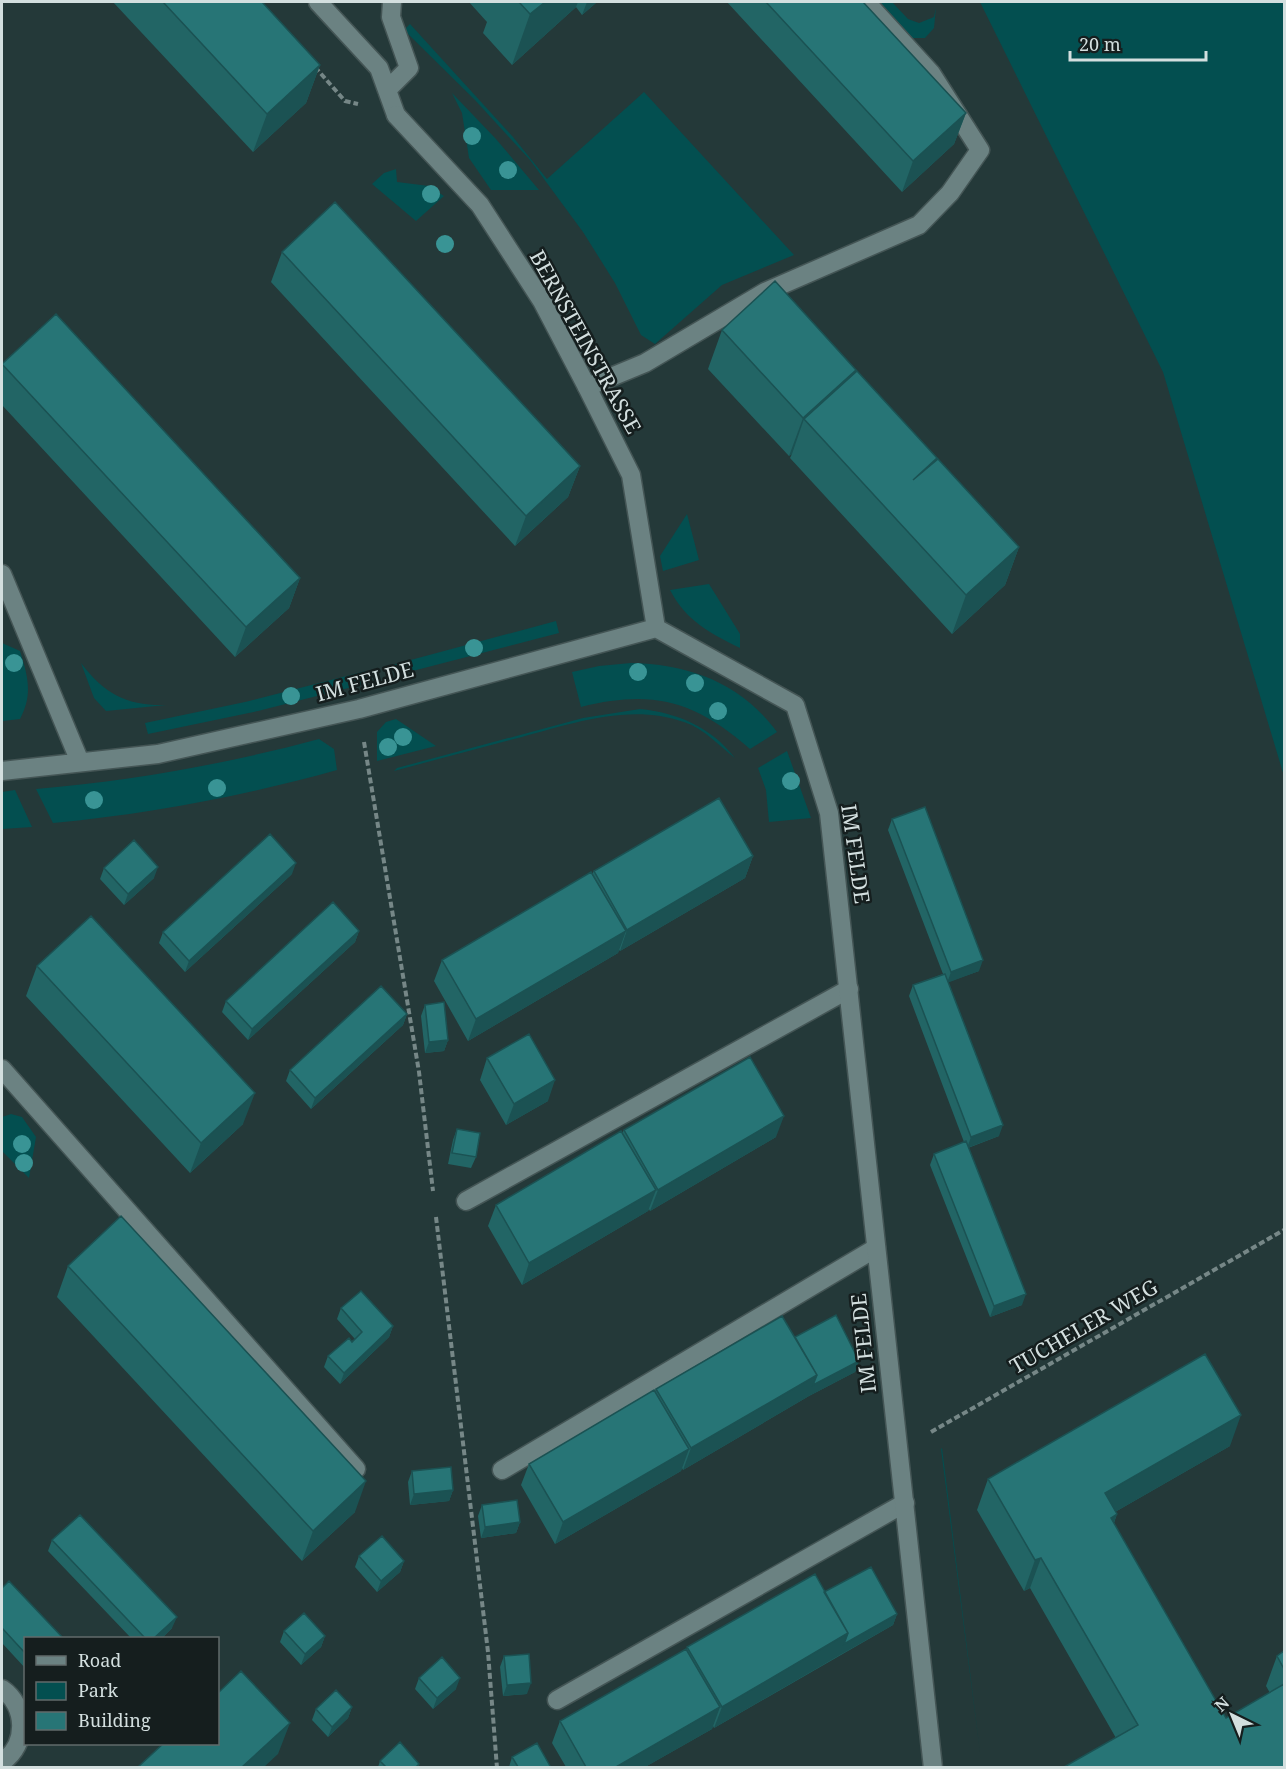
<svg xmlns="http://www.w3.org/2000/svg" width="1286" height="1769" font-family="'Noto Serif',serif">
<rect width="100%" height="100%" fill="#243939"/>
<!-- green -->
<path fill="#034f50" d="M877,2H892L908,19L919,23L934,17L936,7L934,28L925,38H912Z
M980,2H1284V776L1163,372Z
M410,24L513,137L547,179L644,92L794,255L722,285L655,344L641,335L615,283L583,232L530,160L475,100L404,30Z
M452,93L496,139L539,190H491L469,158L462,113Z
M396,169L397,182L429,186L444,196L416,221L372,184L384,173Z
M687,514L699,560L663,571L660,556Z
M709,584L740,634V648C710,633 686,621 670,590Z
M556,621L559,633L401,674L392,665Z
M2,643L20,651C28,676 33,695 20,719L3,721L2,715Z
M81,663C105,695 128,706 166,705L106,711L94,698Z
M631,663C689,664 741,683 777,732L750,749C695,701 653,689 581,707L572,672L599,666Z
M366,671L368,683L258,711L148,734L145,723L245,702Z
M640,709C678,713 711,727 735,758C719,746 705,729 684,722C628,702 568,725 514,739C474,750 434,760 394,771L397,768L583,718Z
M396,719L436,746L377,761V732L386,722Z
M319,739L334,749L337,770C244,796 149,814 53,823L36,789C132,781 226,764 319,739Z
M787,751L811,818L769,822L766,790L758,768Z
M15,790L32,827L2,829V792Z
M11,1114L22,1117L36,1137L29,1178L2,1151V1117Z
M941,1449L942,1448L980,1752Z"/>
<g fill="none" stroke-linecap="round" stroke-linejoin="round">
<defs>
<path id="service" d="M318,2L379,68L396,115
M387,90L409,68L391,17L392,2
M765,292L919,225L950,193L980,150L931,73L866,2
M587,387L645,363L765,292L779,307
M2,1069L356,1469
M466,1201L849,989
M502,1470L876,1248
M557,1700L905,1503"/>
<path id="minor" d="M396,115L480,205L542,301L587,387L631,475L656,628
M2,574L80,762
M2,771L158,754L359,709L656,628L795,705L829,813L933,1768
M2,1689C27,1706 28,1745 2,1762"/>
</defs>
<!-- service casing -->
<use href="#service" stroke="#455" stroke-width="21"/>
<!-- minor casing -->
<use href="#minor" stroke="#455" stroke-width="21"/>
<!-- path -->
<path stroke="#768787" stroke-width="4" stroke-dasharray="6 3" stroke-linecap="butt" d="M315,67L345,101L358,104
M364,742L419,1072L433,1191
M436,1217L488,1652L497,1768
M931,1432L1284,1230"/>
<!-- service -->
<use href="#service" stroke="#6b8282" stroke-width="18"/>
<!-- minor -->
<use href="#minor" stroke="#6b8282" stroke-width="18"/>
</g>
<!-- trees -->
<g fill="#399495">
<circle cx="472" cy="136" r="9"/>
<circle cx="508" cy="170" r="9"/>
<circle cx="431" cy="194" r="9"/>
<circle cx="445" cy="244" r="9"/>
<circle cx="474" cy="648" r="9"/>
<circle cx="14" cy="663" r="9"/>
<circle cx="638" cy="672" r="9"/>
<circle cx="695" cy="683" r="9"/>
<circle cx="291" cy="696" r="9"/>
<circle cx="718" cy="711" r="9"/>
<circle cx="403" cy="737" r="9"/>
<circle cx="388" cy="747" r="9"/>
<circle cx="791" cy="781" r="9"/>
<circle cx="217" cy="788" r="9"/>
<circle cx="94" cy="800" r="9"/>
<circle cx="22" cy="1144" r="9"/>
<circle cx="24" cy="1163" r="9"/>
</g>
<!-- wall -->
<path fill="#226565" d="M113,2H262L320,65L306,103L253,152Z
M469,2H597L582,15L576,7L512,65L483,33L487,22Z
M727,2H863L966,113L954,144L902,192Z
M282,252L580,466L568,497L515,546L271,282Z
M722,330L855,373L937,458L936,461L1019,547L1005,585L952,634L790,458L792,454L789,456L708,369Z
M2,364L300,578L289,608L235,657L2,405Z
M892,819L979,971L948,982L999,1136L968,1148L1022,1305L990,1317L930,1165L934,1154L964,1142L909,996L913,985L943,974L888,830Z
M753,856L745,878L620,951L619,950L618,953L468,1041L434,981L442,960L592,874L594,871Z
M104,868L154,878L124,905L100,879Z
M292,874L185,972L159,943L163,932Z
M359,931L355,942L248,1040L222,1012L226,1001Z
M37,966L243,1124L190,1173L26,996Z
M425,1005L448,1040L444,1051L425,1053L421,1016Z
M407,1014L403,1025L311,1109L286,1081L290,1070Z
M487,1058L548,1101L506,1125L480,1080Z
M457,1129L476,1157L471,1168L448,1164L453,1140Z
M624,1130L776,1137L650,1211L649,1209L648,1211L522,1285L488,1226L496,1205L622,1133Z
M68,1266L355,1512L302,1561L57,1297Z
M341,1308L393,1326L389,1337L340,1384L324,1367L328,1356L355,1339L337,1319Z
M795,1337L859,1361L855,1372L809,1396L683,1470L682,1468L681,1471L555,1544L521,1485L529,1464L655,1392L656,1389Z
M1230,1446L1115,1512L1117,1514L1114,1523L1226,1718L1270,1693L1266,1686L1277,1656L1284,1651V1767L1116,1738L1030,1588L1024,1591L977,1510L988,1479Z
M412,1471L453,1490L449,1501L410,1505L408,1482Z
M482,1505L520,1522L516,1533L481,1538L478,1516Z
M52,1540L172,1628L162,1638H131L48,1551Z
M359,1556L404,1561L400,1572L377,1592L355,1567Z
M2,1588L26,1638V1669L2,1643Z
M897,1614L893,1625L714,1728L713,1726L712,1729L645,1767H566L552,1743L560,1721L687,1650V1647Z
M284,1631L325,1636L321,1647L301,1665L280,1642Z
M504,1656L527,1694L503,1696L500,1667Z
M419,1678L456,1689L433,1709L415,1689Z
M352,1707L348,1718L328,1737L312,1720L316,1709Z
M512,1757L550,1767H509Z
M380,1761L419,1764L418,1767H378Z"/>
<!-- shaded-wall -->
<path fill="#1b5253" d="M545,2H578L576,7L512,65L530,14Z
M587,2H597L582,15Z
M320,65L306,103L253,152L267,114Z
M966,113L954,144L902,192L913,161Z
M856,370L842,408L804,419L792,454L789,456L803,418Z
M580,466L568,497L515,546L526,516Z
M1019,547L1005,585L952,634L966,595Z
M300,578L289,608L235,657L246,627Z
M753,856L745,878L620,951L627,930Z
M296,863L292,874L185,972L189,961Z
M158,867L154,878L124,905L128,894Z
M359,931L355,942L248,1040L252,1029Z
M626,931L618,953L468,1041L476,1019Z
M983,960L979,971L947,983L951,972Z
M407,1014L403,1025L311,1109L315,1098Z
M448,1040L444,1051L425,1053L429,1042Z
M555,1080L548,1101L506,1125L514,1104Z
M255,1093L243,1124L190,1173L201,1143Z
M784,1116L776,1137L650,1211L658,1190Z
M1003,1125L999,1136L967,1148L971,1137Z
M656,1190L648,1211L522,1285L529,1263Z
M1026,1294L1022,1305L990,1317L994,1306Z
M393,1326L389,1337L340,1384L344,1373Z
M859,1361L855,1372L809,1396L683,1470L691,1448L817,1375Z
M1241,1415L1230,1446L1094,1524L1105,1493Z
M689,1449L681,1471L555,1544L563,1522Z
M366,1481L355,1512L302,1561L313,1531Z
M453,1490L449,1501L410,1505L414,1494Z
M1117,1514L1106,1545L1111,1518Z
M520,1522L516,1533L481,1538L485,1527Z
M1041,1558L1030,1588L1024,1591L1035,1560Z
M404,1561L400,1572L377,1592L381,1581Z
M897,1614L893,1625L840,1655L844,1644Z
M177,1617L172,1628L162,1638H154Z
M848,1633L840,1655L714,1728L722,1707Z
M325,1636L321,1647L301,1665L305,1654Z
M460,1678L456,1689L433,1709L437,1698Z
M531,1683L527,1694L503,1696L507,1685Z
M352,1707L348,1718L328,1737L332,1727Z
M720,1707L712,1729L645,1767H616Z
M290,1723L278,1754L264,1767H242Z"/>
<!-- building -->
<path fill="#277576" stroke="#1b5253" stroke-width="1.5" d="M163,2H262L320,65L267,114Z
M519,2H545L530,14Z
M766,2H863L966,113L913,161Z
M335,202L580,466L526,516L282,252Z
M775,281L856,370L803,418L722,330Z
M56,314L300,578L246,627L2,364Z
M857,371L937,458L913,480L938,459L1019,547L966,595L804,419Z
M719,798L753,856L627,930L594,871Z
M925,807L983,960L951,972L892,819Z
M270,834L296,863L189,961L163,932Z
M134,840L158,867L128,894L104,868Z
M591,872L626,931L476,1019L442,960Z
M333,902L359,931L252,1029L226,1001Z
M91,916L255,1093L201,1143L37,966Z
M945,974L1003,1125L971,1137L913,985Z
M381,986L407,1014L315,1098L290,1070Z
M444,1002L448,1040L429,1042L425,1005Z
M529,1034L555,1080L514,1104L487,1058Z
M750,1057L784,1116L658,1190L624,1130Z
M457,1129L480,1133L476,1157L452,1153Z
M621,1131L656,1190L529,1263L496,1205Z
M966,1141L1026,1294L994,1306L934,1154Z
M121,1216L366,1481L313,1531L68,1266Z
M361,1291L393,1326L344,1373L328,1356L349,1338L352,1342L362,1332L341,1308Z
M836,1315L859,1361L813,1385L817,1375L795,1337Z
M782,1316L817,1375L691,1448L656,1389Z
M1205,1354L1241,1415L1105,1493L1117,1514L1111,1518L1226,1718L1284,1684V1767H1064L1138,1725L1041,1558L1035,1560L988,1479Z
M654,1390L689,1449L563,1522L529,1464Z
M451,1467L453,1490L414,1494L412,1471Z
M517,1500L520,1522L485,1527L482,1505Z
M80,1515L177,1617L154,1638H145L52,1540Z
M382,1536L404,1561L381,1581L359,1556Z
M871,1567L897,1614L844,1644L848,1633L824,1592Z
M815,1574L848,1633L722,1707L687,1647Z
M9,1581L63,1638H26V1654L2,1628V1588Z
M304,1613L325,1636L305,1654L284,1631Z
M686,1649L720,1707L616,1767H586L560,1721Z
M1284,1651V1669L1277,1656Z
M529,1654L531,1683L507,1685L504,1656Z
M442,1657L460,1678L437,1698L419,1678Z
M241,1671L290,1723L242,1767H138L164,1743H218V1693Z
M336,1690L352,1707L332,1727L316,1709Z
M400,1742L419,1764L416,1767H386L380,1761Z
M537,1743L550,1766L547,1767H518L512,1757Z"/>
<g text-anchor="middle" stroke-width="5" stroke-linejoin="round" paint-order="stroke">
<!-- street labels -->
<g font-size="21" fill="#d3dfdf" stroke="#151e1e">
<text transform="translate(585 342) rotate(61)" y="7">BERNSTEINSTRASSE</text>
<text transform="translate(365 682) rotate(-15)" y="7">IM FELDE</text>
<text transform="translate(855 854) rotate(82)" y="7">IM FELDE</text>
<text transform="translate(1084 1327) rotate(-30)" y="7">TUCHELER WEG</text>
<text transform="translate(864 1343) rotate(-96)" y="7">IM FELDE</text>
</g>
</g>
<!-- border -->
<rect width="1286" height="1769" fill="none" stroke="#d3dfdf" stroke-width="6"/>
<!-- legend -->
<rect x="24" y="1637" width="195" height="108" fill="#151e1e" stroke="#616b6b" stroke-width="1.5"/>
<rect x="36" y="1656" width="30" height="9" fill="#6b8282" stroke="#616b6b" stroke-width="1.5"/>
<text x="78" y="1667" font-size="18" fill="#d3dfdf">Road</text>
<rect x="36" y="1682" width="30" height="18" fill="#034f50" stroke="#616b6b" stroke-width="1.5"/>
<text x="78" y="1697" font-size="18" fill="#d3dfdf">Park</text>
<rect x="36" y="1712" width="30" height="18" fill="#277576" stroke="#616b6b" stroke-width="1.5"/>
<text x="78" y="1727" font-size="18" fill="#d3dfdf">Building</text>
<!-- north arrow -->
<g transform="translate(1232 1715) rotate(317)" stroke="#151e1e" stroke-width="4.5" paint-order="stroke">
<path d="M0-4.5L10 22L0 15L-10 22Z" fill="#d3dfdf"/>
<text y="-9" font-size="16" font-weight="bold" text-anchor="middle" fill="#d3dfdf">N</text>
</g>
<!-- scale -->
<path d="M1070 51v9h136v-9" fill="none" stroke="#d3dfdf" stroke-width="3"/>
<text x="1079" y="51" font-size="18" fill="#d3dfdf" stroke="#151e1e" stroke-width="4.5" paint-order="stroke">20 m</text>
</svg>
